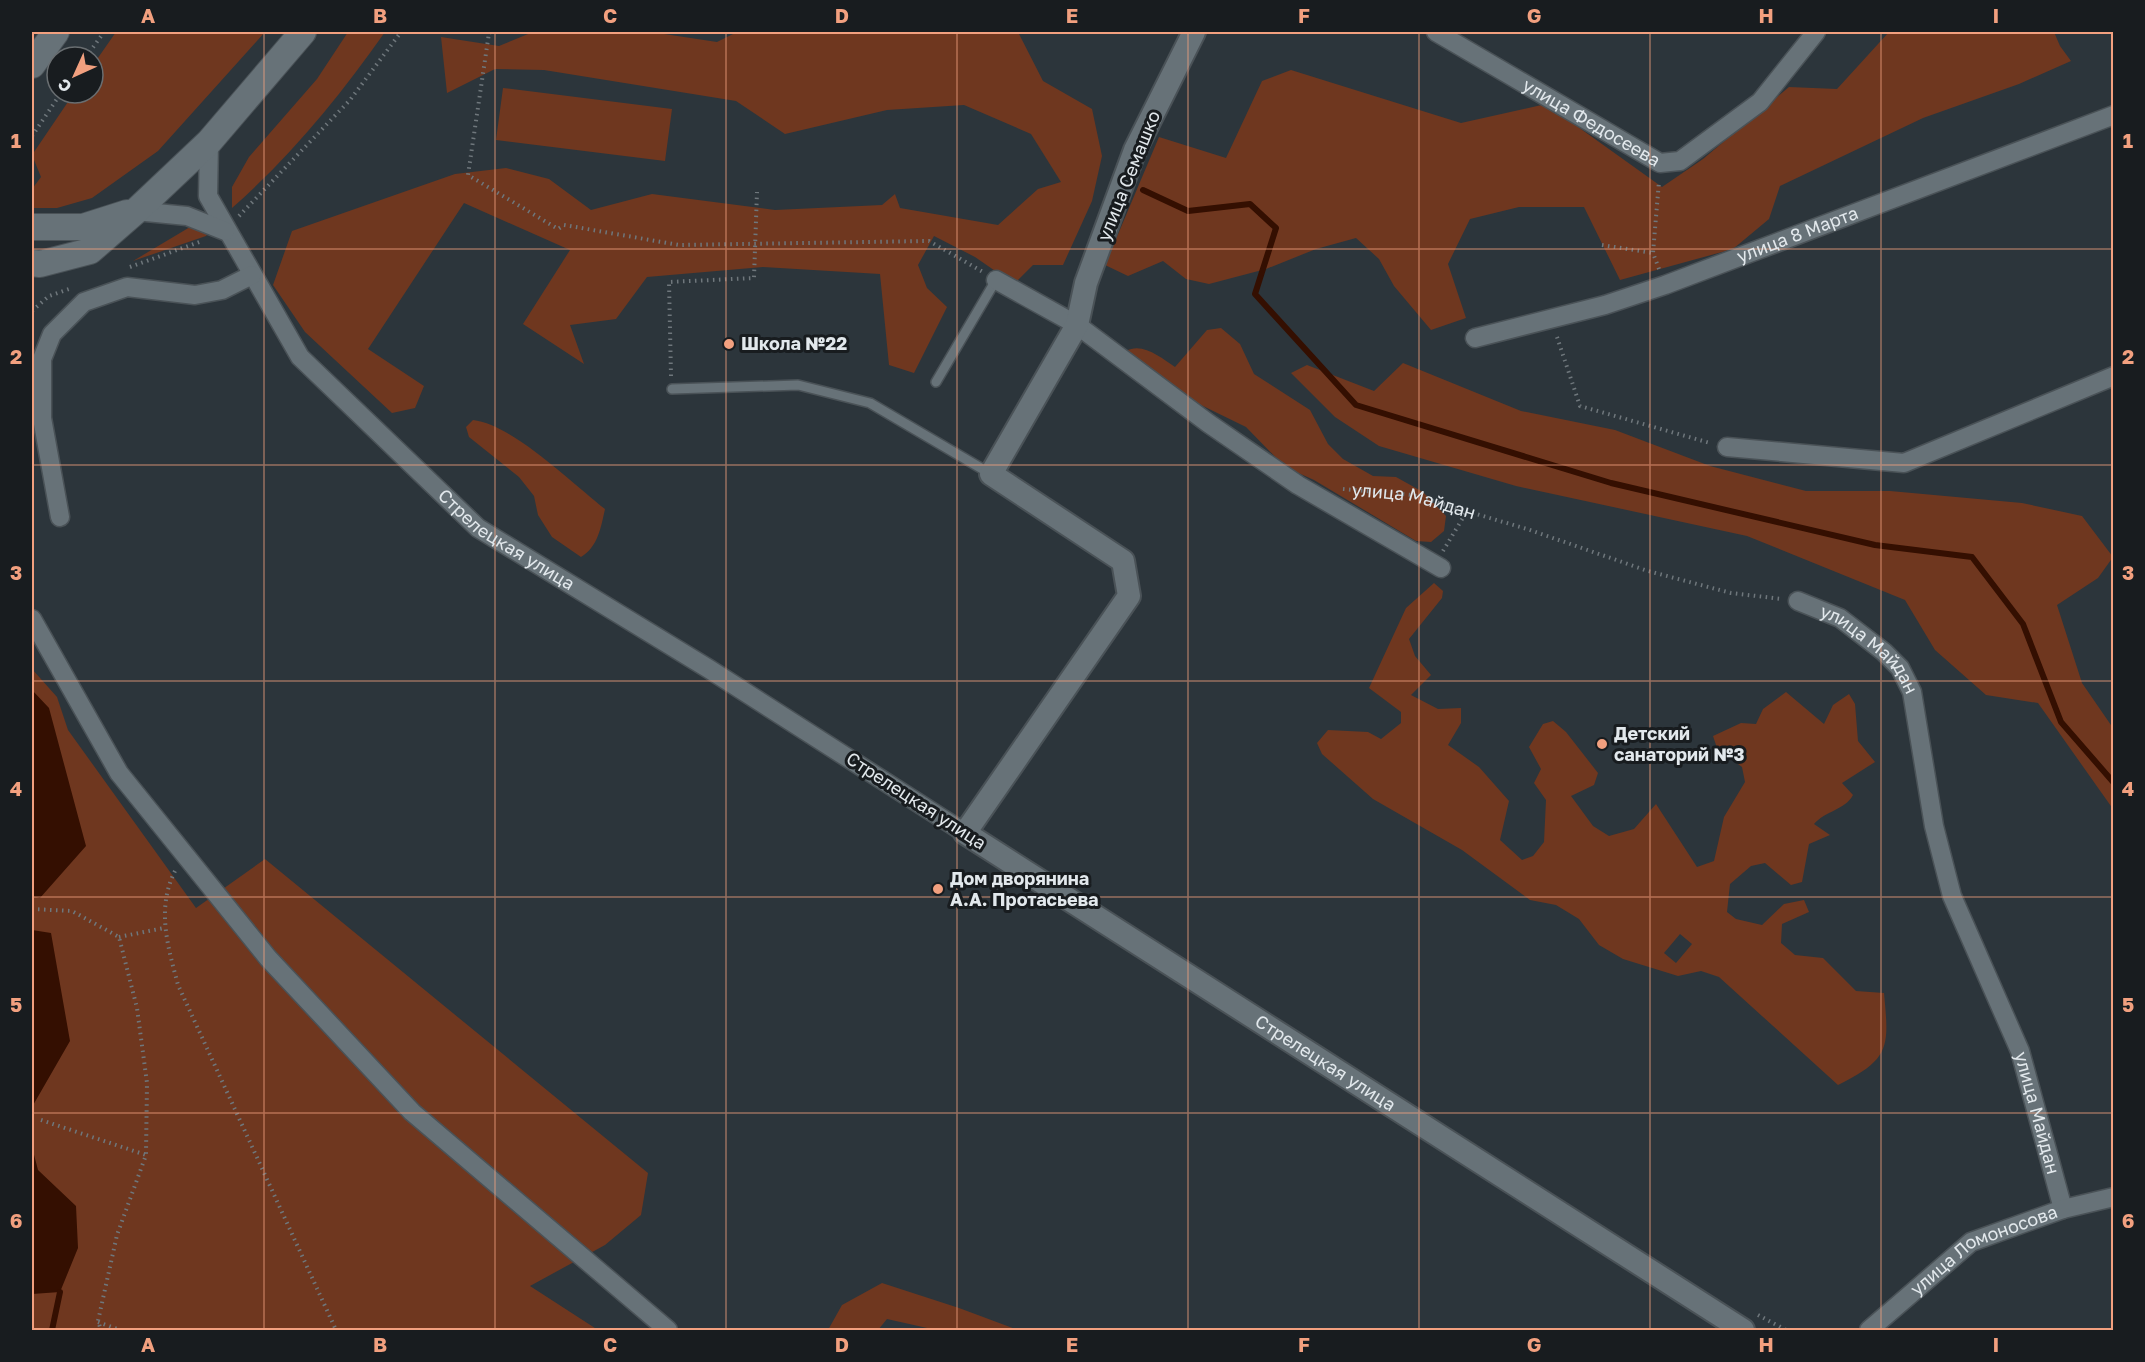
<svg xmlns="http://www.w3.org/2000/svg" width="2145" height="1362" font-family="'Golos Text',sans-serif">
<rect width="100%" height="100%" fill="#2c353b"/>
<!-- green -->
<path fill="#6f371f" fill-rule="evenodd" d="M116,32H265L158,151L92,198L57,208H32V189L41,177L32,155L74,93H93V65Z
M348,32H385C340,96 291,156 232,208V187L249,157L317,79Z
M533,32H651L717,42L737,32H1018L1043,81L1092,109L1102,156L1092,201L1063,265H1033L1014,284L975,257L934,236L918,265L927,288L947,307L914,373L889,365L880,274L763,267L647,277L616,319L570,325L584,364L523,324L570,250L464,203L368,349L424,386L415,408L392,413L305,332L273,285L292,231L455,174L506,168L549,179L591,210L652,194L775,210L882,205L895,194L900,208L998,225L1038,189L1061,182L1031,134L964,105L887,110L785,134L736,101L544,70L495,69L447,93L441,37L499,46Z
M1889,32H2054L2060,46L2071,61L2019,84L1923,118L1780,186L1769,219L1733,249L1620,280L1584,207H1519L1470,219L1448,264L1466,318L1431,330L1394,286L1379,259L1356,238L1316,249L1266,269L1209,284L1186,279L1163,261L1128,276L1105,265L1159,137L1226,158L1262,81L1291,70L1461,123L1546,104L1662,187L1703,159L1789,87L1837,89Z
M503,88L672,109L665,161L496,140Z
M190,227L210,232L206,236L133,261Z
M1221,328L1240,344L1254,374L1310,410L1328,444L1343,459L1373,476L1396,477L1423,492L1446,516L1444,531L1431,542L1416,541L1314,480L1285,467L1246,427L1164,387L1126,351C1143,342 1161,358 1175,367L1207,330Z
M1403,363L1521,411L1615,430L1710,466L1806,491H1890L2022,503L2082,516L2113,557L2098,578L2057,605L2082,683L2113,728V809L2038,703L1986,695L1935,650L1905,600L1747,536L1516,486L1379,446L1335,417L1291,373L1307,365L1374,391Z
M473,420C512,424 573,484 605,509C601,527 598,547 581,557L552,537L538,515L534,496L519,477L469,437L466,427Z
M1434,583L1443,591L1442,598L1409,639L1415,656L1431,675L1411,695L1438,709L1461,708V723L1448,745L1479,767L1509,801L1500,840L1522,860L1533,856L1544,842L1546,800L1534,783L1541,769L1529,747L1543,724L1553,721L1566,732L1598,773L1594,785L1571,796L1593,826L1609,836L1634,829L1656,804L1697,867L1714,861L1724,817L1745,782L1742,767L1717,748L1713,736L1741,723L1756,724L1763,709L1786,692L1824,724L1833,705L1849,694L1855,704L1858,741L1875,762L1842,783L1853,795C1845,810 1825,811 1814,824L1830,835L1809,844L1802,882L1791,885L1765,863L1751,866L1730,884L1727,912L1736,919L1762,925L1784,904L1804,900L1809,912L1782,924L1781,943L1795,955L1823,958L1856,991L1884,993C1889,1047 1891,1059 1838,1085L1719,977L1701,971L1678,976L1623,959L1599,945L1579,919L1556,905L1530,900L1462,850L1373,799L1322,754L1317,743L1328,730L1368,732L1381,739L1401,723V712L1369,688L1406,608ZM1680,934L1692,944L1676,963L1664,953Z
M32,669L57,697L68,730L196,908L265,859L648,1173L641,1215L605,1245L530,1286L598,1330H32Z
M882,1283L959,1308L1018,1330H936L887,1319L878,1330H828L842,1305Z"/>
<!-- water -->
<path fill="#340f01" d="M32,690L49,708L86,846L40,898L32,896Z
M32,930L51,933L70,1041L32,1107Z
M32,1147L38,1170L76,1206L78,1248L60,1292L32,1294Z"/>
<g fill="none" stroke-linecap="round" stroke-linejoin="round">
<!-- stream -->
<path stroke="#340f01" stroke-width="6" d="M1143,190L1188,211L1250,204L1276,228L1255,294L1356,405L1611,483L1875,545L1972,557L2023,624L2061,722L2114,783
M52,1330L60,1292"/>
<defs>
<path id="service" d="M936,382L996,280
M672,389L798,385L870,403L991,474"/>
<g id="minor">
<path id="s2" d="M1436,32L1660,163L1680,161L1760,102L1816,32"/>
<path id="s3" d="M209,142L208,196L300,357L478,528L709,669L965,833"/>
<path d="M136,211L187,216L225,231"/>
<path d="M996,280L1077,325L1208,423L1298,485L1441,568"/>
<path id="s4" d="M1475,338L1605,305L1665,285L2114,115"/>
<path d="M1727,447L1904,463L2114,376"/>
<path d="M60,517L42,418V359L52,334L84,302L127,287L195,295L222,290L252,275"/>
<path id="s5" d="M1798,601L1840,618L1884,652L1900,668L1912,692L1934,826L1952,896L2020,1051L2063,1209"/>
<path d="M32,619L119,773L268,958L412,1112L668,1330"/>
<path id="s6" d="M1869,1330L1971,1242L2063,1209L2114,1197"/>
</g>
<g id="tertiary">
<path id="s7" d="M1194,32L1135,150L1086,283L1077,325L991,474L1123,561L1129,596L965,833L1743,1330"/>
</g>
<path id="secondary" d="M32,65L56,32
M32,227H83L127,213
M32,263L40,264L90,251L136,211L209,142L303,32"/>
</defs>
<!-- service casing -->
<use href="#service" stroke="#4a5257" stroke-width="12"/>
<!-- minor casing -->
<use href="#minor" stroke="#4a5257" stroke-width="21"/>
<!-- tertiary casing -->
<use href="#tertiary" stroke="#4a5257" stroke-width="26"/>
<!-- secondary casing -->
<use href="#secondary" stroke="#4a5257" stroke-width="28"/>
<!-- path -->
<g stroke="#6f777c" stroke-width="4" stroke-dasharray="1.5 4.5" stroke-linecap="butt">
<path d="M491,32L489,33L468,175L558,229L564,225L679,245L929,241L983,272"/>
<path d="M86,57L104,32"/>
<path d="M32,136L61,93"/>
<path d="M239,216L350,100L401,32"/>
<path d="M1602,245L1653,253"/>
<path d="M130,267L202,241"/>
<path d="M1659,269L1653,253L1659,181"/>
<path d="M32,311L49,296L69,289"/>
<path d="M1557,337L1580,406L1710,443"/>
<path d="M671,376L669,282L754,278L757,192"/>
<path id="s1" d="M1343,489L1412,495L1527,529L1648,571L1731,593L1782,599"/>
<path d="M1443,551L1467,511"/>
<path d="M175,871C156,909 168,947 178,985L336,1330"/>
<path d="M32,909L72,911L119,937L137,1008L147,1083L146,1155"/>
<path d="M119,937L164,928"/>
<path d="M41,1120L146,1155L117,1235L98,1321L101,1330"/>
<path d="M1758,1315L1786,1330"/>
<path d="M98,1322L120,1330"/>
</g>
<!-- service -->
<use href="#service" stroke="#677278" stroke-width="9"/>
<!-- minor -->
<use href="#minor" stroke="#677278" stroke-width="18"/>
<!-- tertiary -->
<use href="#tertiary" stroke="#677278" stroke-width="22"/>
<!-- secondary -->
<use href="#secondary" stroke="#677278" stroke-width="26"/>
</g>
<!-- grid -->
<path fill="none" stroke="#f2a07f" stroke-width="1.5" stroke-opacity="0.55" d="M264,32V1330M495,32V1330M726,32V1330M957,32V1330M1188,32V1330M1419,32V1330M1650,32V1330M1881,32V1330M32,249H2114M32,465H2114M32,681H2114M32,897H2114M32,1113H2114"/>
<!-- markers -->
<g fill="#f2a07f" stroke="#181c1f" stroke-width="2">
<circle cx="729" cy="344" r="6"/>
<circle cx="1602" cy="744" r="6"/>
<circle cx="938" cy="889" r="6"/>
</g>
<g text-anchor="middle" stroke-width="6" stroke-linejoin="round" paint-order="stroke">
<!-- street labels -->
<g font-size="18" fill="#e2e8ec" stroke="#181c1f">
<text dy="6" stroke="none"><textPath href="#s2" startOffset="180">улица Федосеева</textPath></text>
<text transform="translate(1129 176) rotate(-68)" y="6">улица Семашко</text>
<text dy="6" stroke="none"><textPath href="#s4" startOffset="339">улица 8 Марта</textPath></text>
<text dy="6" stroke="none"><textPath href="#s1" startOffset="72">улица Майдан</textPath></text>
<text dy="6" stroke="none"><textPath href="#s3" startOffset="516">Стрелецкая улица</textPath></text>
<text dy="6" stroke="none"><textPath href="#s5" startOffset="88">улица Майдан</textPath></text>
<text transform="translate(916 801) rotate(33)" y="6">Стрелецкая улица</text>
<text dy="6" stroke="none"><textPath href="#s7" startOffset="1398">Стрелецкая улица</textPath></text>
<text dy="6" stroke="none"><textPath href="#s5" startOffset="592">улица Майдан</textPath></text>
<text dy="6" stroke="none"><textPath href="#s6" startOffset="142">улица Ломоносова</textPath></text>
</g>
<!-- poi labels -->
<g font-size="18" font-weight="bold" fill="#e2e8ec" stroke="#181c1f" text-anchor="start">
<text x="741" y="350">Школа №22</text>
<text x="1614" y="740">Детский<tspan x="1614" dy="21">санаторий №3</tspan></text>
<text x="950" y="885">Дом дворянина<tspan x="950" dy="21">А.А. Протасьева</tspan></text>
</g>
</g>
<!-- border -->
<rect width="2145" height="1362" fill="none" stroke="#181c1f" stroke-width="66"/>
<!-- north arrow -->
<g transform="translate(75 75) rotate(225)"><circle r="28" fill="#181c1f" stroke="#696e71" stroke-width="1.5"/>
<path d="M0-4.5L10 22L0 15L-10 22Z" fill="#f2a07f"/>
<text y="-9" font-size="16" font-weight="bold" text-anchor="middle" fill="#e2e8ec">С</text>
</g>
<rect x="33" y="33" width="2079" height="1296" fill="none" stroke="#f2a07f" stroke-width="2"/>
<g font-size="20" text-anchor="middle" font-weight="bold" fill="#f2a07f">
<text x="148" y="23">A</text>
<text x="380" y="23">B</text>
<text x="610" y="23">C</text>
<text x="842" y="23">D</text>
<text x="1072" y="23">E</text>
<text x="1304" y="23">F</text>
<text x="1534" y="23">G</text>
<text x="1766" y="23">H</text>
<text x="1996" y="23">I</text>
<text x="16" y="148">1</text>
<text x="2128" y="148">1</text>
<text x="16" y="364">2</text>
<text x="2128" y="364">2</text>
<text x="16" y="580">3</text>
<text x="2128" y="580">3</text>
<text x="16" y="796">4</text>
<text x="2128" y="796">4</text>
<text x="16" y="1012">5</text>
<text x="2128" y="1012">5</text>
<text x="16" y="1228">6</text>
<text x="2128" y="1228">6</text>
<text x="148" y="1352">A</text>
<text x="380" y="1352">B</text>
<text x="610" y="1352">C</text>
<text x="842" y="1352">D</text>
<text x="1072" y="1352">E</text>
<text x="1304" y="1352">F</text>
<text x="1534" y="1352">G</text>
<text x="1766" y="1352">H</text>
<text x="1996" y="1352">I</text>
</g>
</svg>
